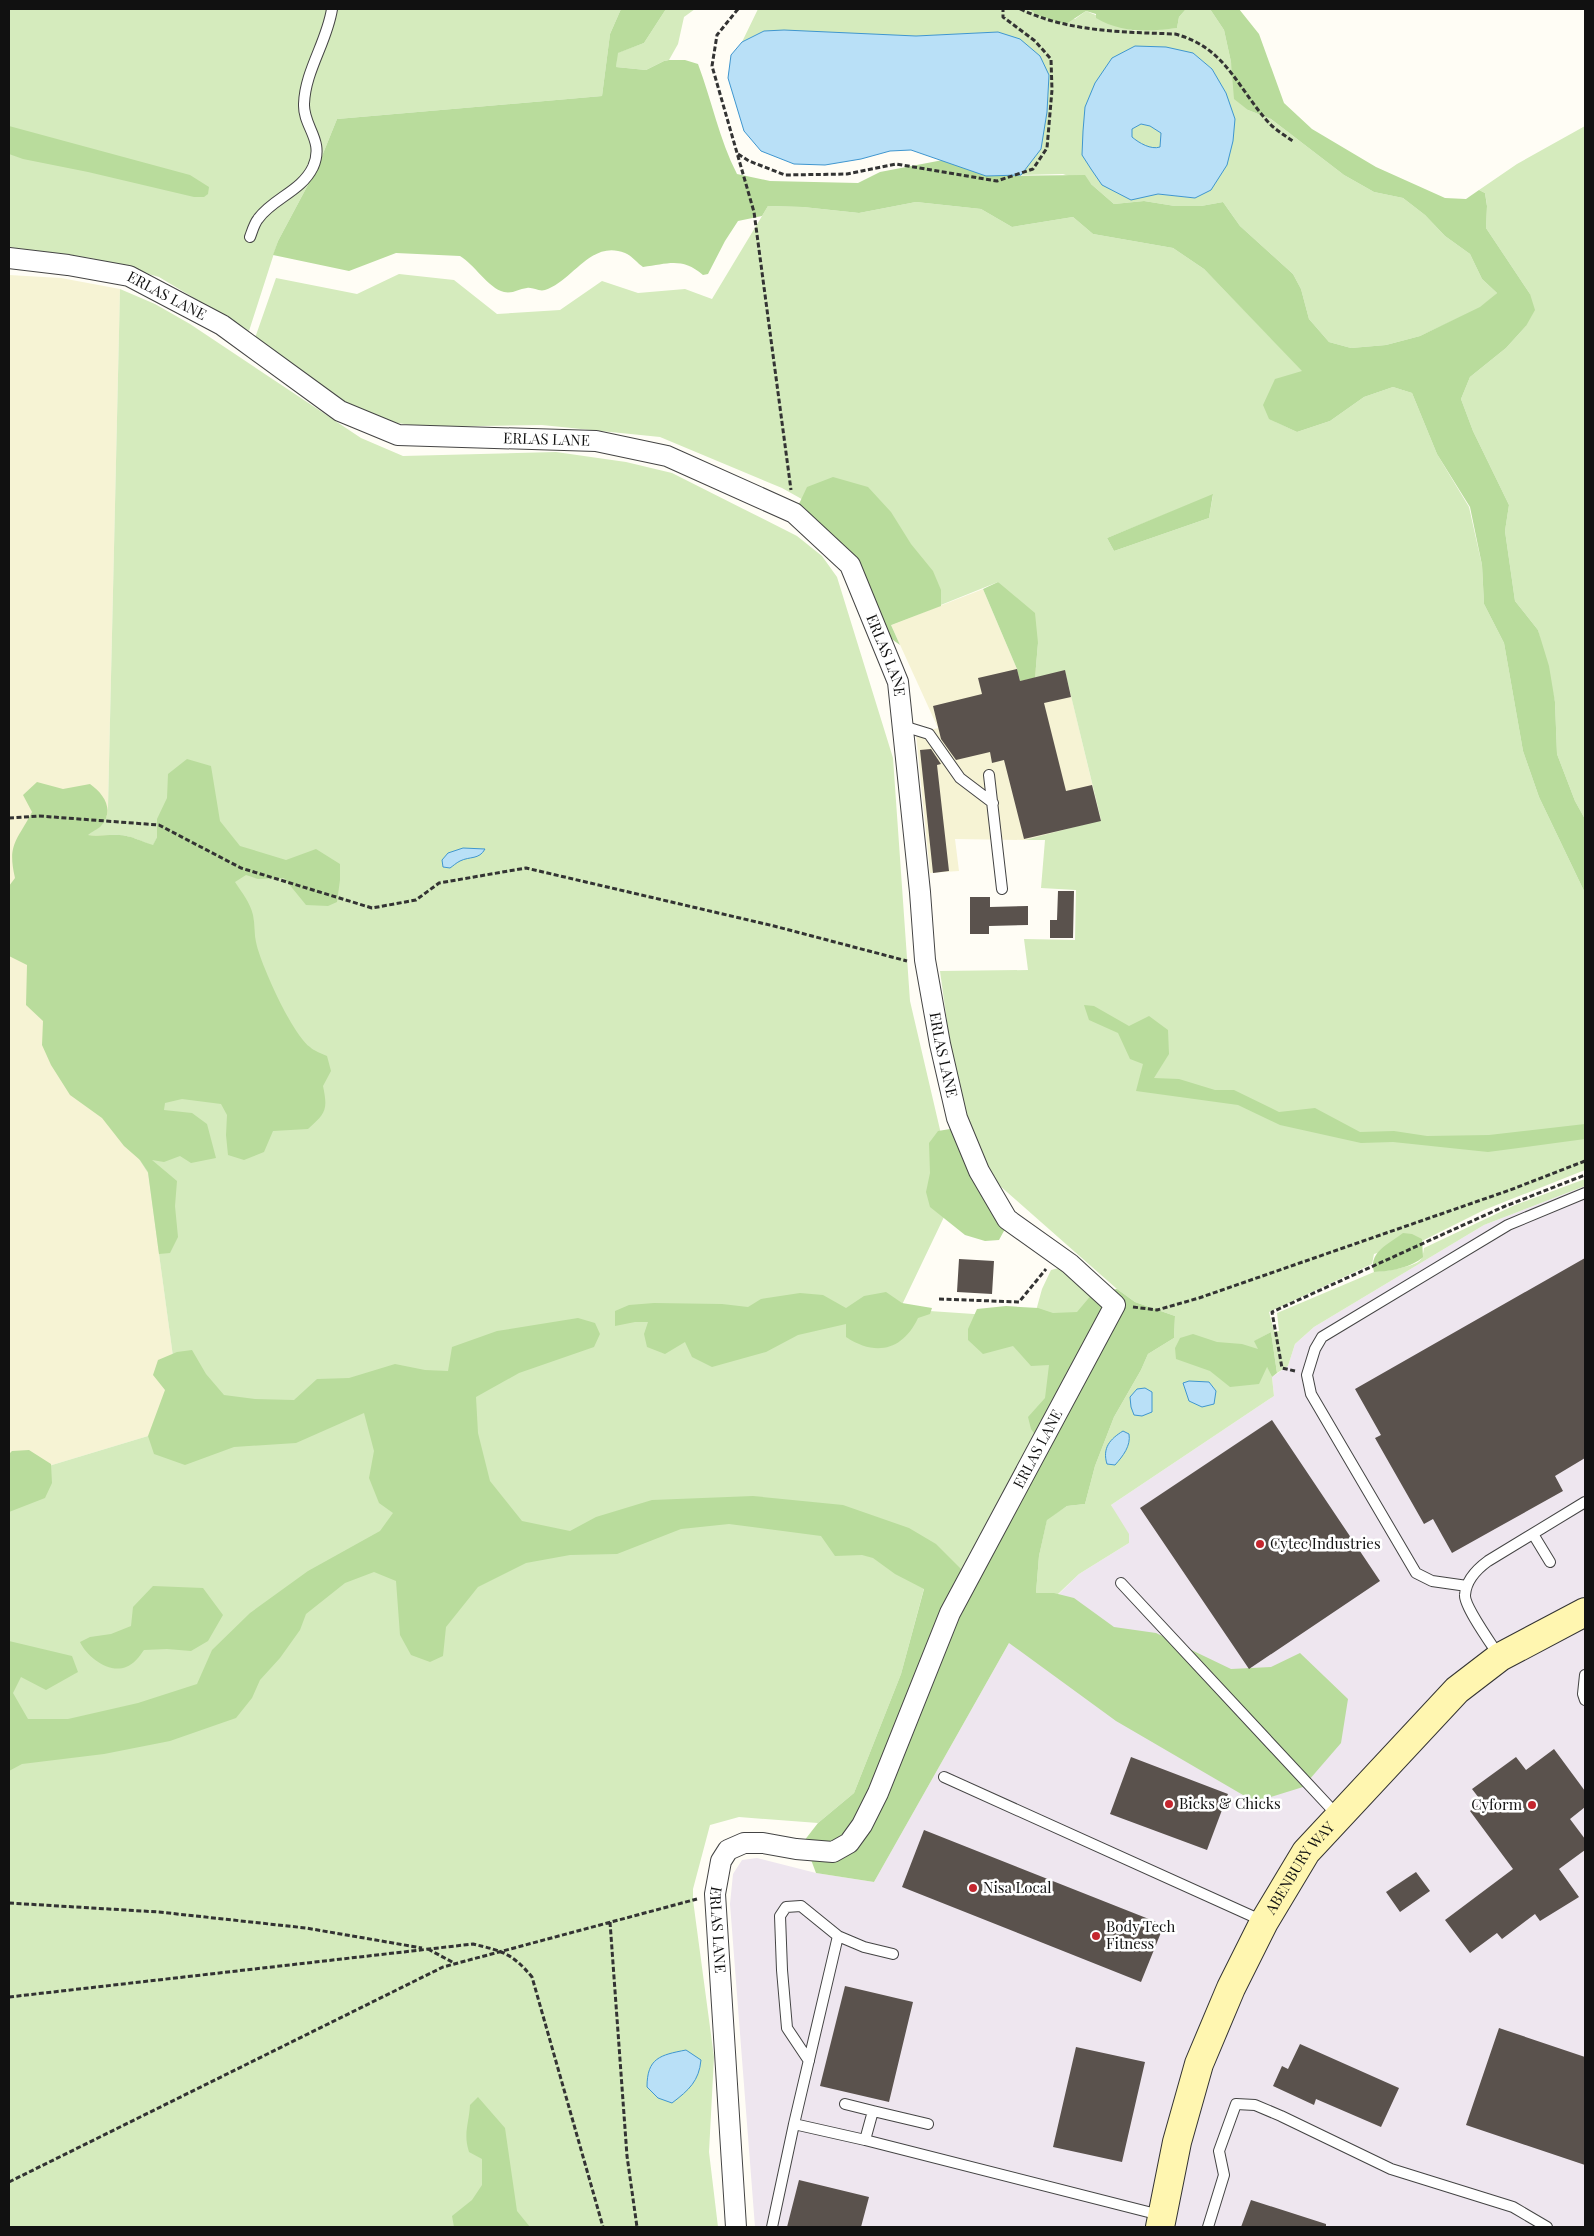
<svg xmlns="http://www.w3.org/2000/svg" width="1594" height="2236" font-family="'Playfair Display',serif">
<rect width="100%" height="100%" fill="#fffdf5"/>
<!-- industrial -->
<path fill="#eee6ef" d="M1585,1186V2227H755L730,1904L733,1874L742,1860L757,1858L816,1873L874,1882L1009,1643L1079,1574L1129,1543L1111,1505L1274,1396L1272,1377L1288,1366L1295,1344L1314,1327L1484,1225Z"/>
<!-- farmland -->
<path fill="#f6f3d4" d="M9,275L61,278L120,289L108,807L114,1120L148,1172L177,1386L265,1432L148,1436L9,1478Z
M983,589L1017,669L1065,670L1101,821L1025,840L955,839L959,871L930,873L916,734L938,728L891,625Z"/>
<!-- green -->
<path fill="#d5ebbd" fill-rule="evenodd" d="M9,9H621L610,34L602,96L337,119L318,166L278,241L249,331L159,277L91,258L9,247Z
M666,9H695L684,17L678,44L669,60L664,61L646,70L616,67L617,53L644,43Z
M758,9H1029L1037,15L1075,19L1086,11L1134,31L1177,28L1179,17L1186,9H1210L1224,30L1231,62L1248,110L1271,119L1344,175L1374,192L1403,198L1425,215L1445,236L1470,254L1482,279L1497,293L1480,308L1420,336L1386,345L1351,348L1329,342L1309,319L1301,289L1293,274L1240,226L1223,202L1201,206H1175L1144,201L1114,204L1091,184L1063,174L1021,175L1041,149L1047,112L1049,75L998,32L916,36L764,31L742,42ZM1193,53L1212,69L1226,93L1195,198L1158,194L1082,155L1085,107Z
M1141,124L1150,126L1161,133L1160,147C1151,150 1139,143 1132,137V129Z
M1585,126V819L1575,801L1557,754L1555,702L1538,630L1515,601L1505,531L1509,505L1473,431L1461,399L1470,377L1506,348L1526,326L1530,294L1486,228L1487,205L1485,193L1479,190L1517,164Z
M916,202L981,209L1012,227L1073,217L1093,234L1173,248L1204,269L1303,371L1276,422L1297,432L1330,421L1364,397L1393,387L1412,393L1437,454L1469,507L1482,565L1484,604L1504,643L1523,751L1539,797L1585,893V1170L1484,1210L1422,1241V1239L1374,1254L1372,1264L1269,1312L1274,1331H1279L1277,1313L1374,1272C1382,1272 1411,1267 1418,1262C1423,1259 1423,1253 1424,1248L1515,1205L1585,1179V1186L1484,1225L1314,1327L1295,1344L1288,1366L1277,1373L1271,1332L1255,1341L1272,1377L1274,1396L1111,1505L1129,1534V1543L1079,1574L1058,1594L1036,1593L1039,1556L1047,1519L1067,1506L1085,1504L1095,1466L1114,1417L1141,1370L1148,1354L1174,1338L1175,1316L1135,1302L1117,1289L983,1171L959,1110L940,971L1028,970L1024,939L1075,940L1076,890L1041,888L1045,840H1025L1101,820L1065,671L1035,678L1038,643L998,582L891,625L807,502L782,488L660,437L542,425L425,427L377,420L336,400L255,338L276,278L357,294L399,274L454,280L497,314L560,310L602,281L638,293L685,289L712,299L768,206L803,207L859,213ZM1213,495L1209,518L1114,551L1107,538Z
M120,289L155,304L190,324L361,438L403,456L556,452L626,462L672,473L797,536L822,556L837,577L893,758L910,1001L955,1194L900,1309L1034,1318L1042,1289L1051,1270L1063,1267L1094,1287L1099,1310L964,1572L933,1555L901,1674L854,1793L818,1823L739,1817L710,1825L693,1889V1900L714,2057L709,2152L718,2227H9V1478L148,1436L264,1432L177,1386L148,1173L114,1120L160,1117L157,819V837L153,846C143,842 130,835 119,835C108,834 98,837 87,835L107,816L108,807Z"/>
<!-- forest -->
<path fill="#b9dc9c" d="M621,9H666L644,43L618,53L616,67L646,70L664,61L669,60H685L698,64C712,101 719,139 737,174L770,181L858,183L880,172L943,160L986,176L1085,175L1091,184L1114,204L1144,201L1175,206H1201L1223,202L1240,226L1293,274L1301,289L1309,319L1329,342L1351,348L1386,345L1420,336L1480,307L1497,293L1482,279L1470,254L1445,236L1425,215L1403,198L1374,192L1344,175L1271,119L1248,110L1234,99L1231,62L1224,30L1210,9H1239L1259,34L1284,103L1312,129L1376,167L1445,198L1466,199L1479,190L1485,193L1487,206L1486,228L1530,294L1535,310L1526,326L1506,348L1470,377L1461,399L1473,431L1509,505L1505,531L1515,601L1538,630L1549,666L1555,702L1557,754L1575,801L1585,819V893L1539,797L1523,751L1504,643L1484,604L1482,565L1470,507L1437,454L1412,393L1393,387L1364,397L1330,421L1297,432L1269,419L1263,405L1275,379L1302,371L1204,269L1173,248L1093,234L1073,217L1012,227L981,209L916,202L859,213L803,207L768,206L762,216L738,221L725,241L708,274L703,275C682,257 668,264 643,267C637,263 631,255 625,253C591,239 573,281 545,290C539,292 533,287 527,288C518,289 513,294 504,292C488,288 474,264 460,256L396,253L349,271L273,255L278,241L318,166L337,119L602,96L610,34Z
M1029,9H1186L1179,17L1177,28C1148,32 1121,33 1096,18V14L1086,11L1066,24L1037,15Z
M9,126L190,175L209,187L208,194L204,197H194L88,172L23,159L9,154Z
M833,477L868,487L891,512L911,544L933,571L941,590V606L891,625L900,645L893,640L799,504L807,487Z
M1213,494L1209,518L1114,551L1107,538Z
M998,582L1035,613L1038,643L1035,678L1020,681L1017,669L983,589Z
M187,759L211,766L220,821L240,846L286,860L316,849L340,864V880L337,902L328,906L306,905L284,878L258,879L246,875L235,882C242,893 250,902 253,915C255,924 254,933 256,942C260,963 293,1036 310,1047C314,1051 321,1053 327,1056L331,1071L323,1086C328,1110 326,1113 308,1129L273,1131L264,1152L244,1160L228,1155L226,1135L227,1115L221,1104L182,1099L165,1103L164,1110L192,1113L207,1124L216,1158L191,1163L180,1156L164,1162L152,1160L177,1181L175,1206L178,1237L170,1253L159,1254L148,1172L140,1160L124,1146L102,1118L70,1095L51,1065L42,1045L43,1021L26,1005L27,965L9,956V886L15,878C7,844 17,841 32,812L23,795L37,782L63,789L90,784C104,794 115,810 101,826C98,829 91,832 88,835C98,837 108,834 119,835C130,835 143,842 153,845L157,837V819L167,798L168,774Z
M1084,1005L1094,1006L1129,1026L1149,1016L1168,1030L1169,1054L1154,1078L1179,1079L1215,1090H1234L1279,1112L1315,1108L1360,1132L1394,1131L1427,1136L1489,1135L1585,1124V1139L1488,1152L1393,1142L1361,1143L1280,1125L1238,1105L1136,1091L1143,1064L1130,1059L1118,1033L1089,1020Z
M950,1129L960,1138L1005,1229L999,1240L985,1241L965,1235L930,1207L926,1192L930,1173L929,1143L938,1131Z
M1403,1233L1412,1234L1422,1239L1423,1257C1413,1267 1388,1272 1374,1272C1368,1252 1389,1244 1403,1233Z
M1117,1289L1135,1302L1175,1316L1174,1338L1148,1354L1141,1370L1114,1417L1095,1466L1085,1504L1067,1506L1047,1520L1039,1556L1036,1593H1054L1074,1598L1114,1627L1156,1633L1231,1669L1271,1667L1300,1653L1348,1699L1341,1743L1303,1787L1255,1802L1116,1721L1009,1643L874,1882L816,1873L804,1841L818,1823L854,1793L901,1674L924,1589L895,1574L873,1558L862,1555L835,1556L821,1536L729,1524L681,1529L617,1554L570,1555L526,1563L478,1587L446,1627L443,1656L430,1662L411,1655L400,1635L396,1581L374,1572L345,1583L306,1614L300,1630L280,1658L260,1680L252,1698L236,1718L170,1741L104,1754L22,1764L9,1771V1641L72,1656L78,1672L46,1690L21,1677L13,1693L28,1719H68L138,1703L197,1684L212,1650L250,1613L308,1571L380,1531L393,1513L379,1503L369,1478L374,1451L364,1413L296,1443L234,1447L185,1465L154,1454L148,1436L165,1390L153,1375L158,1360L177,1352L192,1350L206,1374L224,1395L255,1399L294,1400L317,1379L349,1378L395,1364L425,1370L448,1371L452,1347L497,1331L578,1318L595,1323L600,1334L594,1347L519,1373L476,1397L478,1433L490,1481L522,1521L570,1531L596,1517L652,1500L753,1496L843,1505L909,1528L936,1544L964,1572L1039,1440L1031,1429L1028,1417L1045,1398L1049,1365L1031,1366L1013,1346L983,1354L968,1340V1329L977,1309L1006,1306L1038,1308L1053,1313L1077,1312L1093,1293Z
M886,1292L902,1303L932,1308L930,1314L918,1318C903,1350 876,1357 846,1337V1324L798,1335L766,1352L712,1367L692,1357L685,1342L665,1354L647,1347L644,1334L648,1322H635L615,1326V1311L629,1305L654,1303L722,1304L748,1307L761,1299L800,1293L823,1295L846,1308L864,1296Z
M1271,1332L1277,1373L1272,1377L1267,1367L1259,1384L1230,1387L1210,1371L1176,1359L1175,1348L1180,1338L1193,1334L1217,1342L1242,1344L1258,1349L1254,1341Z
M29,1450L51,1464L52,1483L45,1498L9,1512V1454L12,1451Z
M153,1586L203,1588L223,1615L208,1641L191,1651L167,1649L144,1650C139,1657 134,1664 126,1667C109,1674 87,1657 80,1642L90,1637L111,1634L131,1626L133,1607Z
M478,2097L505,2128L517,2211L530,2227H454L452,2216L472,2200L482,2185V2159L469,2152C463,2133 469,2124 470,2105Z"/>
<!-- water -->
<path fill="#b9e0f7" stroke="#3f96cf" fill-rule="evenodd" d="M784,30L916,36L998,32L1020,39L1040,56L1049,75L1047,112L1041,149L1021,175L986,176L911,150L890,151L861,159L825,165L794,164L761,151L744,131L728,78L731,55L742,42L764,31Z
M1135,46L1166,47L1193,53L1212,69L1226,93L1235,119L1233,141L1227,165L1211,190L1195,198L1158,194L1131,200L1102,185L1091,169L1082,155L1083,131L1085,107L1095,83L1112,58ZM1141,124L1150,126L1161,133L1160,147C1151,150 1139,143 1132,137V129Z
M463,848L485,849C479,860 470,856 460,861C456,863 453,866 450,868L443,867L442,860L448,853Z
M1189,1381L1209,1382L1216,1391L1214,1404L1202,1407L1189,1401L1183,1383Z
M1145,1388L1152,1392V1412L1142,1416L1134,1415L1131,1407L1130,1397L1137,1389Z
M1123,1431L1129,1434C1131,1446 1123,1456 1115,1465L1107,1464C1102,1448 1110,1439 1123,1431Z
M686,2050L701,2060C699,2081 689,2090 672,2103L658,2098L647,2087C647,2058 660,2055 686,2050Z"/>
<!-- building -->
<path fill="#5a524d" d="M1017,669L1020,681L1065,670L1071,697L1044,703L1066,791L1092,785L1101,821L1024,839L1004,760L992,763L990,752L956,760L941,739L933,706L982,694L978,678Z
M931,749L941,764L937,765L949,871L933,873L920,750Z
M1058,891H1074L1073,938H1050V920H1057Z
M970,897H990V907L1028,906V925L989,926V934H970Z
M1585,1258V1458L1555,1476L1563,1491L1452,1553L1433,1519L1424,1524L1375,1438L1381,1435L1355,1389Z
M959,1259L994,1261L992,1294L957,1292Z
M1272,1420L1380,1581L1249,1669L1140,1508Z
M1554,1749L1585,1791V1807L1570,1819L1585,1839V1850L1559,1869L1579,1897L1540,1921L1535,1914L1502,1939L1497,1933L1470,1953L1445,1920L1513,1869L1470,1811L1482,1802L1472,1789L1516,1757L1526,1770Z
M1131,1757L1228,1794L1207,1850L1110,1814Z
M924,1830L1164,1925L1141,1982L902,1887Z
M1416,1872L1430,1891L1400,1912L1386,1892Z
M845,1986L913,2002L889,2102L820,2086Z
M1499,2028L1585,2057V2165L1466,2125Z
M1300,2044L1399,2088L1381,2127L1316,2099L1314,2105L1273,2086L1282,2066L1288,2069Z
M1076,2047L1145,2062L1122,2162L1053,2147Z
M799,2180L869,2197L861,2227H787Z
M1251,2200L1326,2224V2227H1241Z"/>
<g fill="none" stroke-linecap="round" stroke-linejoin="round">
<defs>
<path id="lane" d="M250,237C252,232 254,224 258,219C273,198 301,192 313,167C325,140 303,127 304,104C305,71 327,42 332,9
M903,726L929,734L960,778L993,803
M989,775L1002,889
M1533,1534L1550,1562
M1121,1583L1338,1816
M1467,1586L1432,1581L1416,1573L1311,1394L1307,1375L1315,1349L1322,1337L1508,1225L1585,1193
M1499,1656C1492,1645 1464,1606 1465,1595C1466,1580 1477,1569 1488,1561L1585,1502
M1585,1675L1583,1694L1585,1700
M944,1777L1263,1921
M838,1936L864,1947L893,1954
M809,2061L787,2028L782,1970L780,1916L786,1907L801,1906L838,1936L794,2124L865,2140L1160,2215
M845,2104L873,2111
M865,2140L873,2111L928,2124
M772,2227L794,2124
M1208,2227L1224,2175L1219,2151L1236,2104L1255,2105L1281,2116L1391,2169L1513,2207L1547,2227"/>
<g id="street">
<path id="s1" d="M9,258L68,265L129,276L222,325L340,411L398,435L596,441L667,456L794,513L850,565L898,682L920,892L925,960L940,1044L957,1118L979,1171L1007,1219L1070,1264L1115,1305L950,1613L878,1793L862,1825L849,1843L833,1852L796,1849L763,1843H744L728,1850L721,1861L715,1894L736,2227"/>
</g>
<g id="secondary">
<path id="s2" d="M1160,2227L1177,2142L1199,2064L1231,1988L1264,1922L1306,1852L1457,1690L1500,1657L1585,1612"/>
</g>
</defs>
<!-- lane casing -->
<use href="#lane" stroke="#444" stroke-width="12"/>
<!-- street casing -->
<use href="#street" stroke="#444" stroke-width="22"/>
<!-- secondary casing -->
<use href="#secondary" stroke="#333" stroke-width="30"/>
<!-- path -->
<path stroke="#333" stroke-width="3" stroke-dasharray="5 2.5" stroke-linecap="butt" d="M738,9L717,35L712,66L754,212L791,490
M1020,9C1069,32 1122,32 1175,34C1228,48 1238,91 1272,126C1279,132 1287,137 1294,142
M738,154L749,161L785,175L847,174L896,164L997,181L1033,169L1047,148L1052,90L1051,59L1035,41L1003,17V9
M9,818L39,816L159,825L241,868L372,908L416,900L439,883L526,868L774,926L907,961
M939,1299L1019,1302L1046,1269
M1133,1307L1157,1310L1199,1298L1510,1190L1585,1161
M1295,1371L1282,1368L1272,1312L1503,1207L1585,1175
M9,1903L159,1912L306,1928L422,1948
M610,1922L627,2156L637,2227
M428,1949L454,1963
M9,1997L473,1944C502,1951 512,1953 532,1977L603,2227
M9,2182L443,1967L697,1899"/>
<!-- lane -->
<use href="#lane" stroke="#fff" stroke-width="10"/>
<!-- street -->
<use href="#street" stroke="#fff" stroke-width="20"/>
<!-- secondary -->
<use href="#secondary" stroke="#fff6b0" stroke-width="28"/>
</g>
<!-- markers -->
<g fill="#c4262e" stroke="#fff" stroke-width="2">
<circle cx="1260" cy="1544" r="5"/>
<circle cx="1169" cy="1804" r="5"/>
<circle cx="1532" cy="1805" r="5"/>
<circle cx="973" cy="1888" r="5"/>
<circle cx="1096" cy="1936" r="5"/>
</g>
<g text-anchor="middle" stroke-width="5" stroke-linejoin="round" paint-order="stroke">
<!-- street labels -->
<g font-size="15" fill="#111" stroke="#fff">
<text dy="5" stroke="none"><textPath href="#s1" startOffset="164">ERLAS LANE</textPath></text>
<text dy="5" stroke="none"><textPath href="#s1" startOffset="584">ERLAS LANE</textPath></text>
<text dy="5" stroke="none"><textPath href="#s1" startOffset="1019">ERLAS LANE</textPath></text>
<text dy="5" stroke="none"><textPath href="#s1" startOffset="1424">ERLAS LANE</textPath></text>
<text transform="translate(1038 1449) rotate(-62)" y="5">ERLAS LANE</text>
<text dy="5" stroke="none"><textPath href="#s2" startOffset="389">ABENBURY WAY</textPath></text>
<text dy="5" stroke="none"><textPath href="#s1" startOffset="2549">ERLAS LANE</textPath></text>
</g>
<!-- poi labels -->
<g font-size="15" fill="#111" stroke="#fff" text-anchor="start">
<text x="1270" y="1549">Cytec Industries</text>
<text x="1179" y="1809">Bicks &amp; Chicks</text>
<text x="1522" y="1810" text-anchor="end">Cyform</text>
<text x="983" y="1893">Nisa Local</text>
<text x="1106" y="1932">Body Tech<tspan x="1106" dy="17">Fitness</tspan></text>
</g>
</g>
<!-- border -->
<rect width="1594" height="2236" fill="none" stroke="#111111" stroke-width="20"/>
</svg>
